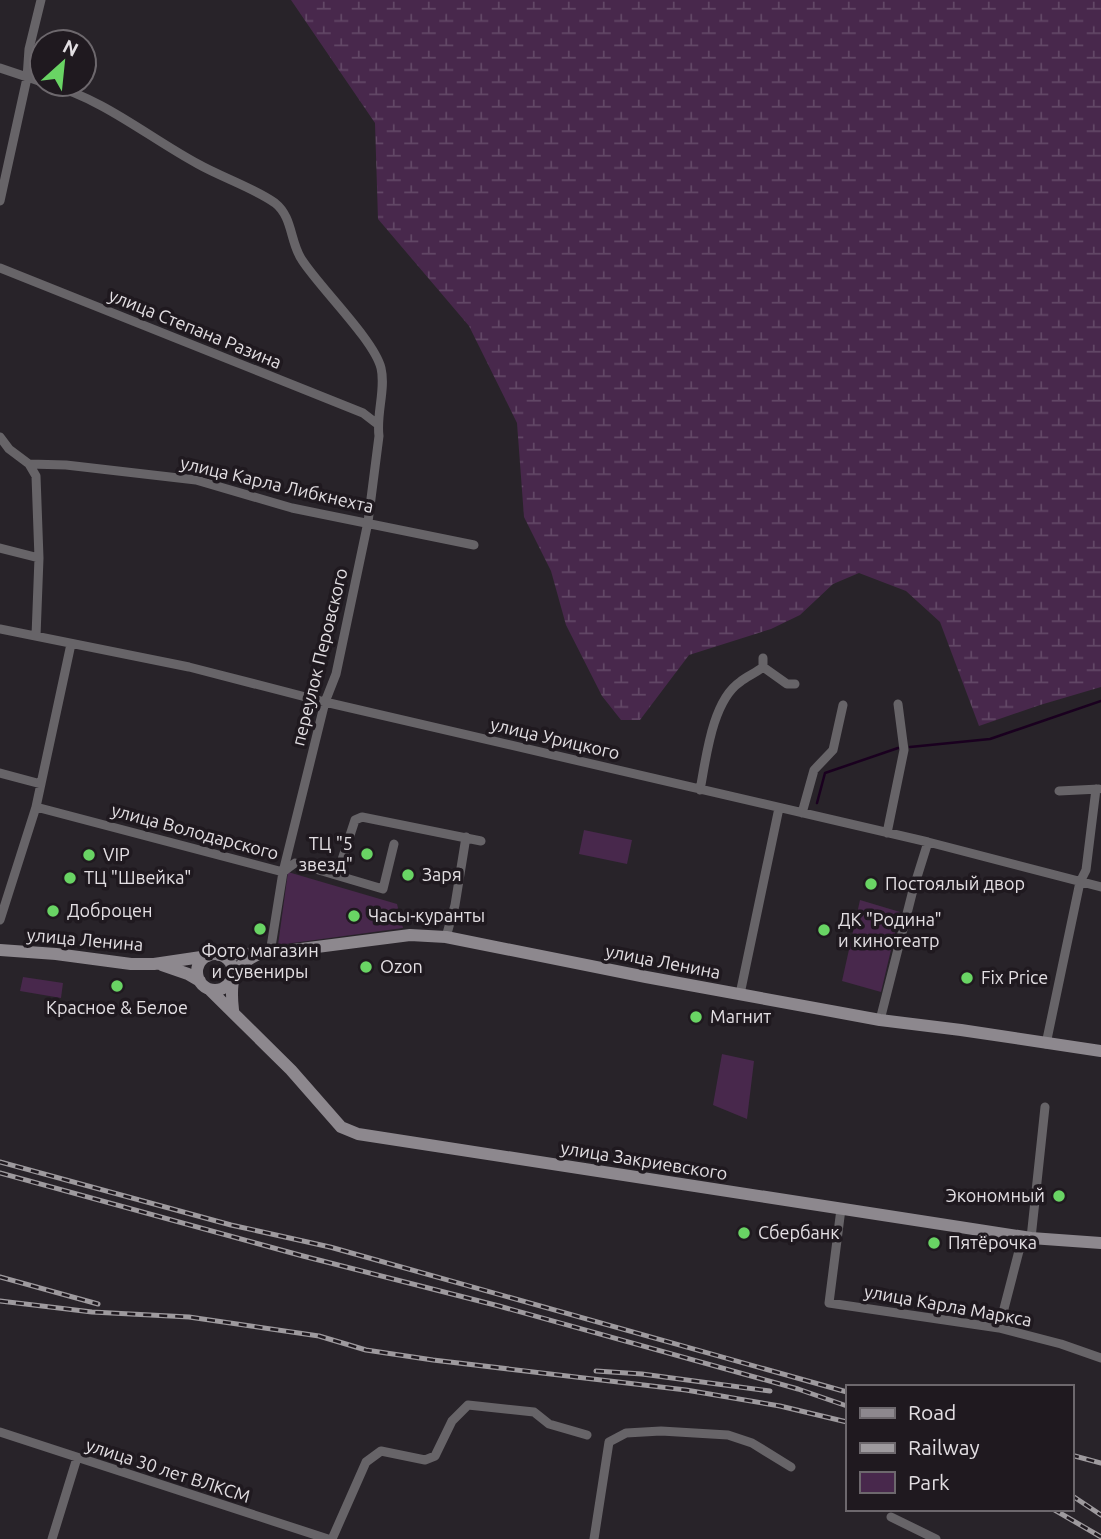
<svg xmlns="http://www.w3.org/2000/svg" width="1101" height="1539" font-family="Ubuntu,sans-serif">
<defs>
<pattern id="wetland-marsh" width="20" height="14" patternUnits="userSpaceOnUse" patternTransform="scale(1.75)"><rect width="20" height="14" fill="#48284c"/><path d="M1 5h8M5 5V1M11 12h8M15 12V8" fill="none" stroke="#624766"/></pattern>
</defs>
<rect width="100%" height="100%" fill="#282329"/>
<!-- wetland -->
<path fill="url(#wetland-marsh)" d="M291,0H1101V687L1040,705L979,726L940,622L906,591L859,573L833,584L800,615L771,629L689,655L640,720H621L602,696L566,625L551,571L524,517L517,423L469,326L378,219L375,123Z"/>
<!-- green -->
<path fill="#48284c" d="M584,830L632,840L627,864L579,854Z
M288,872L397,904L403,928L278,945Z
M860,900L900,912L881,992L842,981Z
M23,977L63,983L61,998L20,991Z
M722,1054L754,1061L747,1119L713,1105Z"/>
<g fill="none" stroke-linecap="round" stroke-linejoin="round">
<!-- stream -->
<path stroke="#1a001f" stroke-width="2.5" d="M910,747L990,739L1101,701
M817,803L825,773L898,748"/>
<!-- minor -->
<path stroke="#676468" stroke-width="9" d="M0,68L42,82
M48,84C104,99 148,137 198,164C221,177 254,188 275,203C293,217 290,243 302,260C320,288 374,340 381,368C386,389 376,414 379,436L368,522L336,674L325,702L283,872L270,953
M0,201L27,78L29,49L41,0
M0,268L363,413L376,423
M0,437L9,449L29,464L36,476L39,558L36,636
M29,464L66,465L196,480L292,508L474,545
M0,548L39,558
M0,629L189,667L325,702L928,842L1101,887
M763,667L787,684H795
M0,773L41,784
M700,790C706,759 712,701 740,682C747,676 756,673 763,667V658
M1059,791L1099,789
M36,807L283,872L295,863L383,889L394,844
M802,813L814,770L833,750L843,705
M887,833L904,750L898,704
M337,875L355,820L362,817L481,841
M0,920L36,807L71,644
M446,937L455,905L466,837
M740,994L779,808
M880,1020L913,890L928,842
M1046,1044L1080,882L1086,870L1096,789
M841,1209L829,1303L999,1328L1061,1344L1101,1358
M999,1328L1020,1247L1031,1238L1045,1107
M0,1432L328,1539
M891,1517L936,1539
M52,1539L77,1458
M332,1539L366,1462L381,1451L425,1460L435,1456L452,1421L468,1405L534,1412L549,1424L587,1435
M594,1539L609,1442L626,1433L661,1431L728,1435L752,1443L791,1467"/>
<!-- secondary -->
<path stroke="#8d888e" stroke-width="12" d="M0,950L56,954L131,964H154L208,956
M197 972a18 18 0 1 1 36 0a18 18 0 1 1-36 0Z
M219,955L270,953L410,935L446,937L646,977L880,1020L961,1030L1101,1051
M162,965L188,974L200,981
M209,989L291,1070L341,1127L358,1134L1031,1238L1101,1243
M233,1010C230,983 231,966 259,954"/>
<defs>
<path id="rail" d="M0,1162L231,1225L330,1247L847,1392
M0,1173L303,1256L499,1306L798,1389L847,1406
M0,1277L98,1304
M0,1301L92,1312L189,1317L319,1336L366,1350L433,1360L686,1390L780,1406L847,1422
M596,1371L642,1374L770,1391
M1071,1455L1101,1463
M1071,1495L1101,1515
M1053,1509L1101,1537"/>
</defs>
<!-- rail casing -->
<use href="#rail" stroke="#9e9a9e" stroke-width="5"/>
<!-- rail -->
<use href="#rail" stroke="#1f191f" stroke-width="2.5" stroke-dasharray="8" stroke-linecap="butt"/>
</g>
<!-- markers -->
<g fill="#69d464" stroke="#1f191f" stroke-width="2.5">
<circle cx="367" cy="854" r="7"/>
<circle cx="89" cy="855" r="7"/>
<circle cx="408" cy="875" r="7"/>
<circle cx="70" cy="878" r="7"/>
<circle cx="871" cy="884" r="7"/>
<circle cx="53" cy="911" r="7"/>
<circle cx="354" cy="916" r="7"/>
<circle cx="260" cy="929" r="7"/>
<circle cx="824" cy="930" r="7"/>
<circle cx="366" cy="967" r="7"/>
<circle cx="967" cy="978" r="7"/>
<circle cx="117" cy="986" r="7"/>
<circle cx="696" cy="1017" r="7"/>
<circle cx="1059" cy="1196" r="7"/>
<circle cx="744" cy="1233" r="7"/>
<circle cx="934" cy="1243" r="7"/>
</g>
<g text-anchor="middle" stroke-width="7" stroke-linejoin="round" paint-order="stroke">
<!-- street labels -->
<g font-size="18" fill="#e3dfe3" stroke="#1f191f">
<text transform="translate(195 329) rotate(22)" y="6">улица Степана Разина</text>
<text transform="translate(277 485) rotate(13)" y="6">улица Карла Либкнехта</text>
<text transform="translate(320 657) rotate(-76)" y="6">переулок Перовского</text>
<text transform="translate(555 739) rotate(13)" y="6">улица Урицкого</text>
<text transform="translate(195 832) rotate(15)" y="6">улица Володарского</text>
<text transform="translate(85 940) rotate(5)" y="6">улица Ленина</text>
<text transform="translate(663 962) rotate(11)" y="6">улица Ленина</text>
<text transform="translate(644 1161) rotate(9)" y="6">улица Закриевского</text>
<text transform="translate(948 1306) rotate(10)" y="6">улица Карла Маркса</text>
<text transform="translate(168 1471) rotate(18)" y="6">улица 30 лет ВЛКСМ</text>
</g>
<!-- poi labels -->
<g font-size="18" fill="#e3dfe3" stroke="#1f191f" text-anchor="start">
<text x="353" y="850" text-anchor="end">ТЦ "5<tspan x="353" dy="21">звезд"</tspan></text>
<text x="103" y="861">VIP</text>
<text x="422" y="881">Заря</text>
<text x="84" y="884">ТЦ "Швейка"</text>
<text x="885" y="890">Постоялый двор</text>
<text x="67" y="917">Доброцен</text>
<text x="368" y="922">Часы-куранты</text>
<text x="838" y="926">ДК "Родина"<tspan x="838" dy="21">и кинотеатр</tspan></text>
<text x="260" y="957" text-anchor="middle">Фото магазин<tspan x="260" dy="21">и сувениры</tspan></text>
<text x="380" y="973">Ozon</text>
<text x="981" y="984">Fix Price</text>
<text x="117" y="1014" text-anchor="middle">Красное &amp; Белое</text>
<text x="710" y="1023">Магнит</text>
<text x="1045" y="1202" text-anchor="end">Экономный</text>
<text x="758" y="1239">Сбербанк</text>
<text x="948" y="1249">Пятёрочка</text>
</g>
</g>
<!-- legend -->
<rect x="846" y="1385" width="228" height="126" fill="#1f191f" stroke="#6d686d" stroke-width="2"/>
<rect x="860" y="1408" width="35" height="10" fill="#8d888e" stroke="#6d686d" stroke-width="2"/>
<text x="908" y="1420" font-size="21" fill="#e3dfe3">Road</text>
<rect x="860" y="1443" width="35" height="10" fill="#9e9a9e" stroke="#6d686d" stroke-width="2"/>
<text x="908" y="1455" font-size="21" fill="#e3dfe3">Railway</text>
<rect x="860" y="1472" width="35" height="21" fill="#48284c" stroke="#6d686d" stroke-width="2"/>
<text x="908" y="1490" font-size="21" fill="#e3dfe3">Park</text>
<!-- north arrow -->
<g transform="translate(63 63) rotate(27)"><circle r="33" fill="#1f191f" stroke="#6d686d" stroke-width="2"/>
<path d="M0-5L12 26L0 18L-12 26Z" fill="#69d464"/>
<text y="-10" font-size="19" font-weight="bold" text-anchor="middle" fill="#e3dfe3">N</text>
</g>
</svg>
